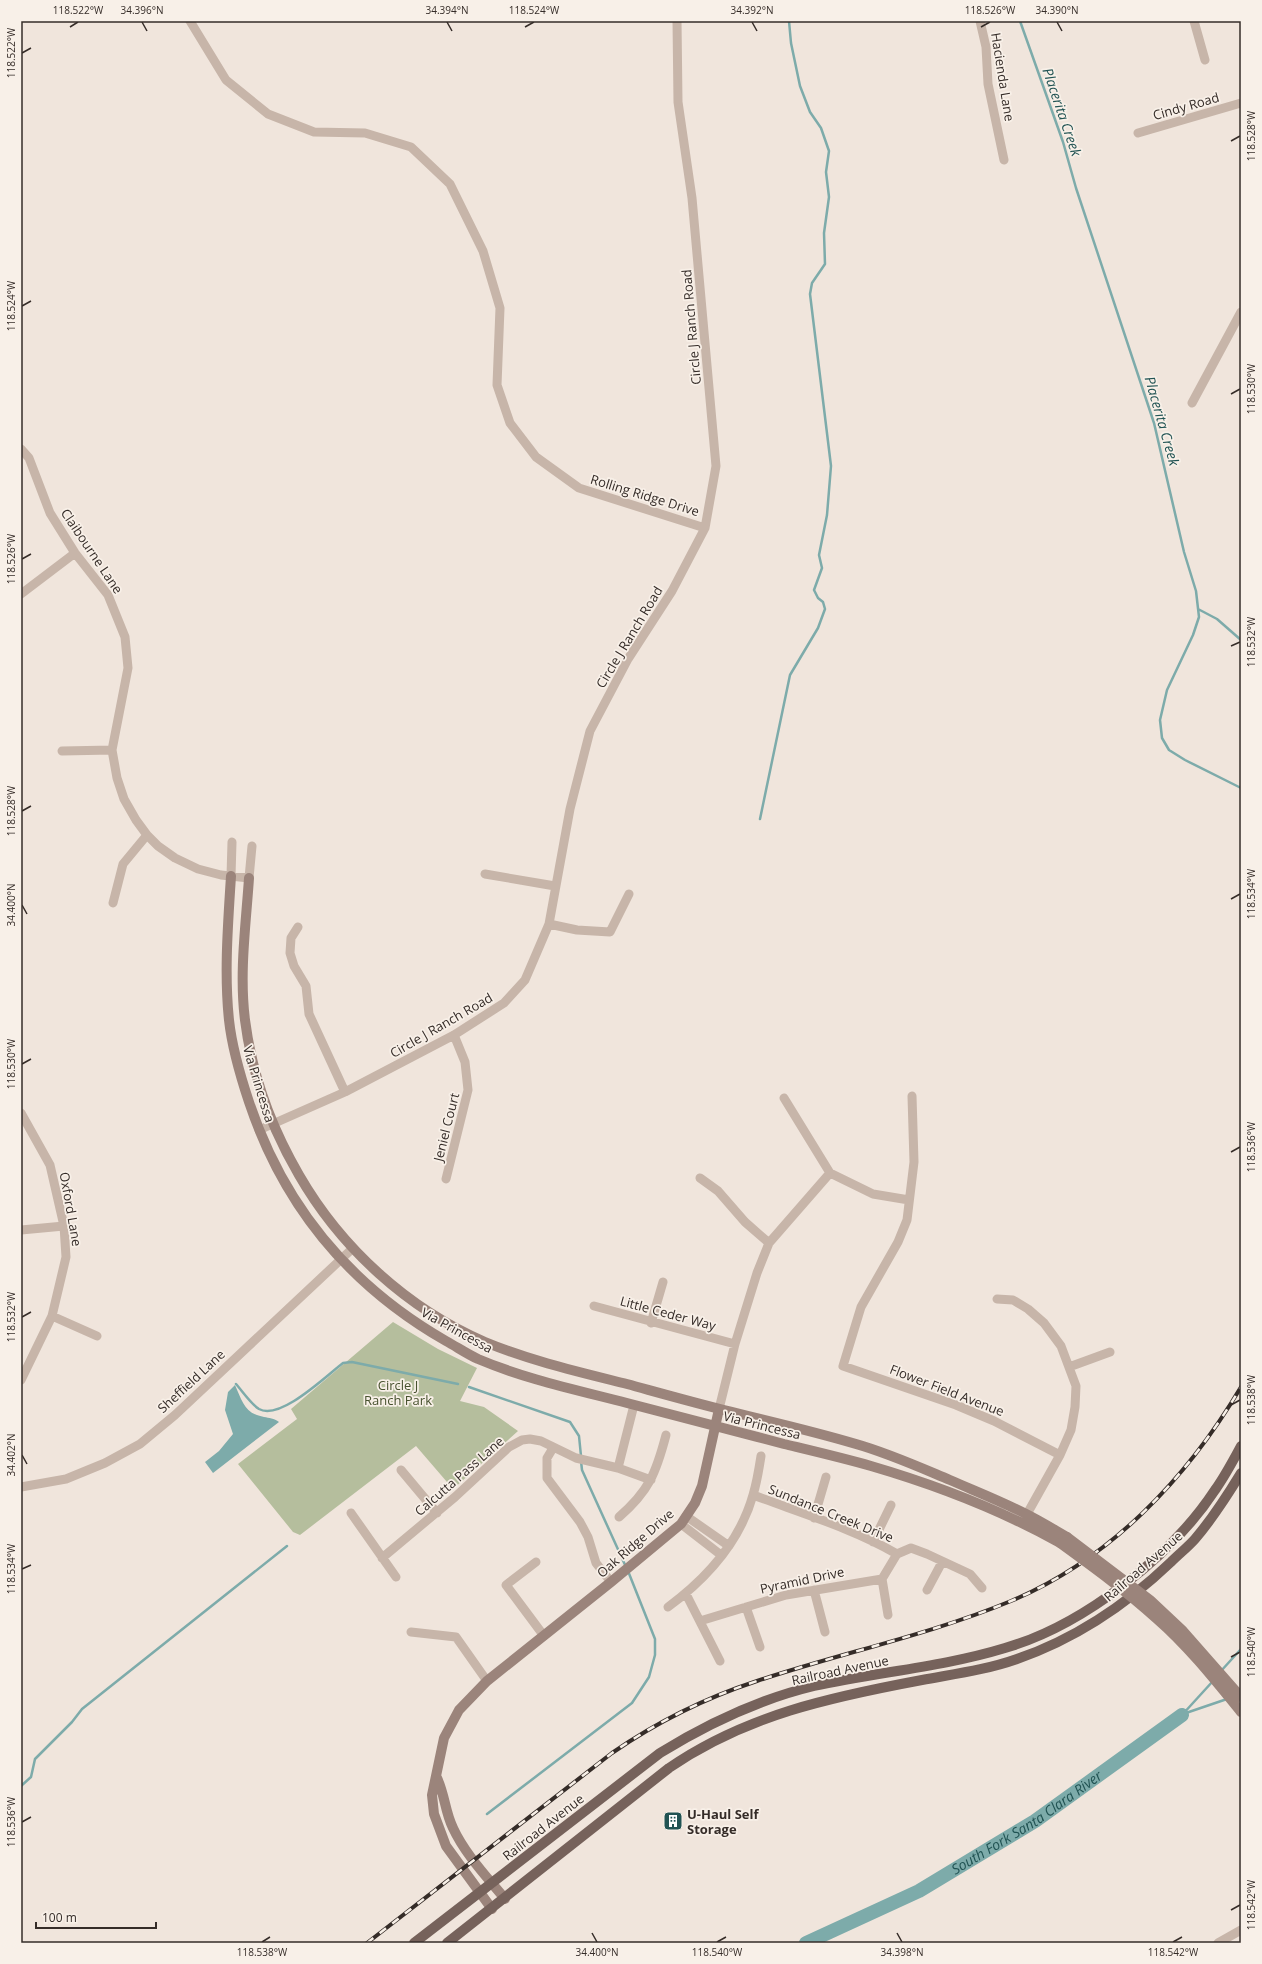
<svg xmlns="http://www.w3.org/2000/svg" width="1262" height="1964" font-family="'Open Sans',sans-serif">
<rect width="100%" height="100%" fill="#f0e5dc"/>
<!-- green -->
<path fill="#b5be9d" d="M393,1322L438,1349L477,1368L460,1401L484,1407L518,1431L453,1489L416,1446L300,1535L293,1532L238,1464L297,1419L291,1409Z"/>
<!-- water -->
<path fill="#7dabaa" d="M235,1385C242,1401 245,1414 264,1417C269,1418 274,1418 279,1422L213,1473L205,1462L219,1451L233,1434L225,1410L228,1392Z"/>
<g fill="none" stroke-linecap="round" stroke-linejoin="round">
<!-- stream -->
<path stroke="#7dabaa" stroke-width="2.5" d="M1020,21L1063,142L1076,188L1154,423L1184,552L1196,591L1199,617L1193,635L1167,690L1160,720L1162,738L1169,750L1185,760L1241,788
M1198,609L1217,619L1241,640
M760,819L790,675L818,628L825,609L823,602L818,598L814,590L822,568L819,555L827,515L831,466L810,294L812,283L825,264L824,233L829,197L826,172L829,151L821,128L810,112L800,86L791,43L789,21
M236,1384C243,1392 251,1404 259,1409C280,1421 326,1376 343,1363L352,1362L458,1384
M469,1387L570,1422L579,1436L581,1456
M581,1461L582,1470L626,1567
M1221,1671L1241,1649
M1183,1714L1227,1699
M1182,1715L1213,1681
M21,1786L31,1777L35,1759L72,1722L82,1709L287,1546
M487,1814L632,1703L649,1677L655,1655V1639L628,1571"/>
<!-- river -->
<path stroke="#7dabaa" stroke-width="14" id="s1" d="M806,1943L919,1891L1035,1821L1182,1715"/>
<!-- street -->
<path stroke="#c7b5a9" stroke-width="9" d="M190,21L226,80L268,114L314,132L365,133L411,147L450,184L483,251L500,308L497,385L510,423L536,457L579,488L705,528
M980,21L986,47L988,84L1004,160
M1194,21L1205,60
M1138,133L1241,103
M1192,403L1241,312
M21,449L29,458L50,513L75,553L108,595L125,637L128,668L112,750L117,778L124,799L136,820L147,835L158,846L175,858L198,869L221,875L249,878L252,846
M21,594L75,553
M62,751L112,750
M485,874L555,886
M231,876L232,842
M113,903L123,864L147,835
M549,924L577,930L610,932L629,894
M298,927L291,938L290,953L294,966L306,986L309,1014L345,1092
M912,1096L914,1162L907,1220L898,1242L861,1307L843,1366L956,1405L994,1421L1060,1455
M784,1098L830,1173L873,1194L909,1200
M21,1113L50,1165L64,1226L66,1257L52,1316L21,1380
M259,1130L345,1092L454,1035L504,1003L525,980L549,924L570,809L590,731L628,659L672,591L705,528L716,466L692,198L678,102L677,21
M700,1178L718,1191L745,1222L769,1243
M446,1179L468,1090L465,1062L454,1035
M21,1230L64,1226
M997,1299L1013,1300L1028,1309L1044,1323L1061,1346L1076,1386L1075,1407L1071,1430L1060,1455L1027,1514
M594,1306L735,1344
M52,1316L97,1336
M651,1323L663,1282
M1069,1367L1110,1352
M719,1409L735,1344L757,1273L769,1243L830,1173
M553,1448L547,1458V1478L580,1522L588,1537L596,1563L611,1582
M618,1468L634,1405
M401,1470L437,1513
M21,1487L66,1479L105,1463L140,1444L175,1415L353,1248
M753,1495C801,1513 852,1528 897,1554L911,1548L927,1554L970,1574L982,1588
M351,1513L396,1577
M686,1516L729,1546
M619,1517C649,1491 656,1473 666,1435
M814,1518L826,1477
M681,1524L721,1555
M873,1542L891,1505
M382,1558L455,1497L509,1447L522,1440L530,1439L541,1441L576,1458L618,1468L651,1480
M536,1562L506,1585L544,1636
M882,1579L888,1615
M814,1590L825,1632
M927,1590L942,1562
M686,1594L720,1661
M668,1607C706,1579 740,1541 753,1495C757,1482 759,1469 761,1456
M746,1607L760,1647
M700,1621L786,1595L882,1579L897,1554
M411,1632L456,1637L487,1681
M1218,1943L1241,1930"/>
<!-- secondary -->
<path stroke="#9b847b" stroke-width="10" d="M231,876C228,924 224,973 229,1020C232,1048 240,1075 249,1102C284,1207 350,1286 446,1341C457,1347 467,1354 478,1359C525,1379 577,1390 627,1403C680,1417 732,1430 784,1444C813,1451 843,1458 871,1466C936,1485 1001,1510 1060,1543
M249,878C246,924 239,973 245,1020C252,1075 271,1127 299,1175C341,1248 408,1309 485,1342C531,1361 579,1372 627,1384C660,1393 692,1402 724,1410C768,1421 813,1431 856,1444C888,1453 919,1467 950,1480C975,1491 1001,1501 1026,1514C1040,1521 1053,1529 1067,1537
M437,1778C445,1795 445,1812 453,1828C465,1854 487,1877 505,1899
M492,1909L446,1846L434,1814L432,1795L444,1738L459,1710L487,1681L611,1582L681,1524L695,1503L702,1486L719,1409"/>
<!-- primary -->
<path stroke="#76625b" stroke-width="10" d="M414,1943L660,1753C707,1724 760,1699 814,1686C877,1672 943,1667 1005,1648C1082,1626 1171,1557 1215,1490C1225,1476 1233,1461 1241,1446
M447,1943L669,1768C746,1715 831,1697 922,1680C954,1674 986,1670 1017,1659C1075,1639 1127,1604 1171,1562C1179,1554 1188,1547 1195,1539C1213,1518 1227,1496 1241,1473"/>
<defs>
<path id="rail" d="M367,1943L612,1753C657,1722 705,1698 757,1681C841,1653 929,1635 1011,1601C1111,1559 1187,1478 1241,1387"/>
</defs>
<!-- rail casing -->
<use href="#rail" stroke="#352c28" stroke-width="4"/>
<!-- rail -->
<use href="#rail" stroke="#f8f0e8" stroke-width="2.5" stroke-dasharray="8" stroke-linecap="butt"/>
<!-- secondary-bridge -->
<path stroke="#9b847b" stroke-width="10" d="M1067,1537L1150,1600L1183,1631L1241,1697
M1060,1543C1093,1567 1126,1591 1157,1619C1188,1646 1215,1680 1241,1712"/>
</g>
<!-- ticks -->
<path fill="none" stroke="#352c28" stroke-width="1.5" d="M142,22L147,31M447,22L452,31M752,22L757,31M1057,22L1062,31M70,27L78,22M525,27L534,22M981,27L990,22M22,53L31,48M1231,141L1240,136M22,306L31,301M1231,394L1240,389M22,559L31,554M1231,646L1240,642M22,811L31,806M1231,899L1240,894M22,905L27,914M22,1064L31,1059M1231,1152L1240,1147M22,1317L31,1312M1231,1405L1240,1400M22,1455L27,1464M22,1569L31,1565M1231,1657L1240,1652M22,1822L31,1817M1231,1910L1240,1905M592,1933L597,1942M897,1933L902,1942M262,1942L270,1937M717,1942L726,1937M1173,1942L1182,1937"/>
<!-- icons -->
<defs>
<symbol id="building-square" viewBox="-11 -11 22 22"><rect x="-9" y="-9" width="18" height="18" rx="4" fill="#215353" stroke="#f8f0e8"/><path d="M-4-6H4V6H1V3H-1V6H-4ZM-2.5-4.3h1.7v1.8h-1.7ZM.8-4.3h1.7v1.8H.8ZM-2.5-1h1.7V.8h-1.7ZM.8-1h1.7V.8H.8Z" fill="#fff"/></symbol>
</defs>
<g fill-rule="evenodd">
<use href="#building-square" x="662" y="1810" width="22" height="22"/>
</g>
<g text-anchor="middle" stroke-width="3.5" stroke-linejoin="round" paint-order="stroke">
<!-- street labels -->
<g font-size="13" fill="#352c28" stroke="#f8f0e8">
<text transform="translate(1003 77) rotate(81)" y="5">Hacienda Lane</text>
<text transform="translate(1186 106) rotate(-16)" y="5">Cindy Road</text>
<text transform="translate(691 327) rotate(-95)" y="5">Circle J Ranch Road</text>
<text transform="translate(645 495) rotate(17)" y="5">Rolling Ridge Drive</text>
<text transform="translate(92 551) rotate(56)" y="5">Claibourne Lane</text>
<text transform="translate(629 637) rotate(-59)" y="5">Circle J Ranch Road</text>
<text transform="translate(441 1025) rotate(-30)" y="5">Circle J Ranch Road</text>
<text transform="translate(259 1084) rotate(73)" y="5">Via Princessa</text>
<text transform="translate(446 1127) rotate(-76)" y="5">Jeniel Court</text>
<text transform="translate(71 1209) rotate(80)" y="5">Oxford Lane</text>
<text transform="translate(668 1313) rotate(15)" y="5">Little Ceder Way</text>
<text transform="translate(457 1330) rotate(29)" y="5">Via Princessa</text>
<text transform="translate(191 1381) rotate(-43)" y="5">Sheffield Lane</text>
<text transform="translate(947 1390) rotate(21)" y="5">Flower Field Avenue</text>
<text transform="translate(762 1425) rotate(14)" y="5">Via Princessa</text>
<text transform="translate(459 1476) rotate(-41)" y="5">Calcutta Pass Lane</text>
<text transform="translate(831 1513) rotate(22)" y="5">Sundance Creek Drive</text>
<text transform="translate(635 1543) rotate(-41)" y="5">Oak Ridge Drive</text>
<text transform="translate(1143 1566) rotate(-41)" y="5">Railroad Avenue</text>
<text transform="translate(802 1580) rotate(-12)" y="5">Pyramid Drive</text>
<text transform="translate(840 1670) rotate(-12)" y="5">Railroad Avenue</text>
<text transform="translate(543 1827) rotate(-38)" y="5">Railroad Avenue</text>
</g>
<!-- park labels -->
<g font-size="13" fill="#47512e" stroke="#f8f0e8">
<text x="398" y="1390">Circle J<tspan x="398" dy="15">Ranch Park</tspan></text>
</g>
<!-- poi labels -->
<g font-size="13" font-weight="bold" fill="#352c28" stroke="#f8f0e8" text-anchor="start">
<text x="687" y="1819">U-Haul Self<tspan x="687" dy="15">Storage</tspan></text>
</g>
<!-- water labels -->
<g font-size="14" font-style="italic" fill="#215353" stroke="#f8f0e8">
<text transform="translate(1062 112) rotate(71)" y="5">Placerita Creek</text>
<text transform="translate(1162 421) rotate(74)" y="5">Placerita Creek</text>
<text dy="5" stroke="none"><textPath href="#s1" startOffset="252">South Fork Santa Clara River</textPath></text>
</g>
</g>
<!-- border -->
<rect width="1262" height="1964" fill="none" stroke="#f8f0e8" stroke-width="44"/>
<!-- scale -->
<path d="M36 1922v6h120v-6" fill="none" stroke="#352c28" stroke-width="2"/>
<text x="42" y="1922" font-size="12" fill="#352c28" stroke="#f8f0e8" stroke-width="3" paint-order="stroke">100 m</text>
<rect x="22" y="22" width="1218" height="1920" fill="none" stroke="#352c28" stroke-width="1.5"/>
<g font-size="10" text-anchor="middle" fill="#352c28">
<text x="78" y="14">118.522°W</text>
<text x="142" y="14">34.396°N</text>
<text x="447" y="14">34.394°N</text>
<text x="534" y="14">118.524°W</text>
<text x="752" y="14">34.392°N</text>
<text x="990" y="14">118.526°W</text>
<text x="1057" y="14">34.390°N</text>
<text transform="translate(11 53) rotate(-90)" y="4">118.522°W</text>
<text transform="translate(1251 136) rotate(-90)" y="4">118.528°W</text>
<text transform="translate(11 306) rotate(-90)" y="4">118.524°W</text>
<text transform="translate(1251 389) rotate(-90)" y="4">118.530°W</text>
<text transform="translate(11 559) rotate(-90)" y="4">118.526°W</text>
<text transform="translate(1251 642) rotate(-90)" y="4">118.532°W</text>
<text transform="translate(11 811) rotate(-90)" y="4">118.528°W</text>
<text transform="translate(1251 894) rotate(-90)" y="4">118.534°W</text>
<text transform="translate(11 905) rotate(-90)" y="4">34.400°N</text>
<text transform="translate(11 1064) rotate(-90)" y="4">118.530°W</text>
<text transform="translate(1251 1147) rotate(-90)" y="4">118.536°W</text>
<text transform="translate(11 1317) rotate(-90)" y="4">118.532°W</text>
<text transform="translate(1251 1400) rotate(-90)" y="4">118.538°W</text>
<text transform="translate(11 1455) rotate(-90)" y="4">34.402°N</text>
<text transform="translate(11 1569) rotate(-90)" y="4">118.534°W</text>
<text transform="translate(1251 1652) rotate(-90)" y="4">118.540°W</text>
<text transform="translate(11 1822) rotate(-90)" y="4">118.536°W</text>
<text transform="translate(1251 1905) rotate(-90)" y="4">118.542°W</text>
<text x="262" y="1956">118.538°W</text>
<text x="597" y="1956">34.400°N</text>
<text x="717" y="1956">118.540°W</text>
<text x="902" y="1956">34.398°N</text>
<text x="1173" y="1956">118.542°W</text>
</g>
</svg>
